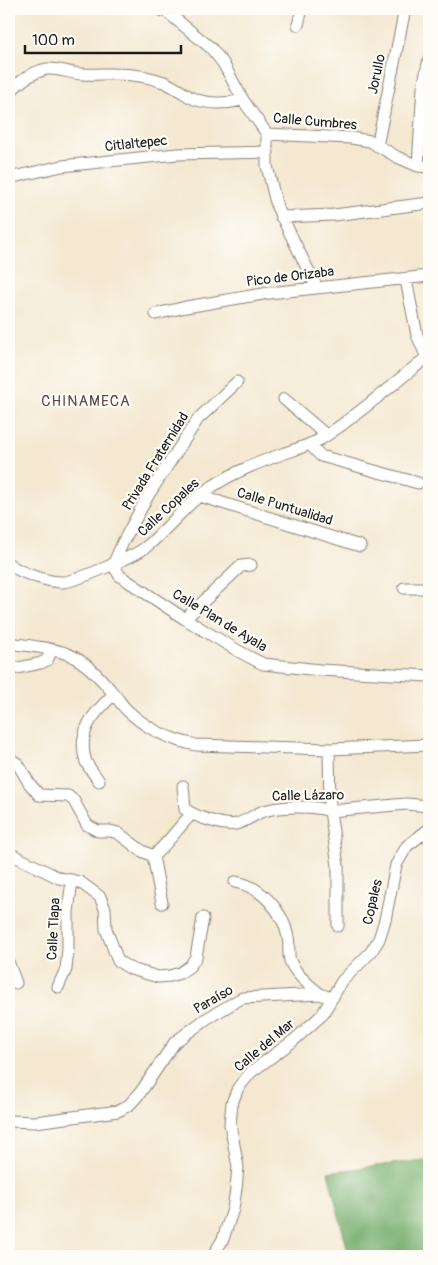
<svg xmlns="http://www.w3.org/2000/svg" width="438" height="1265" font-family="Pangolin,sans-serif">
<rect width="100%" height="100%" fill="#fdfcf7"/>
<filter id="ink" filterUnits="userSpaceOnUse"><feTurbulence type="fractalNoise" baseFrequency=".02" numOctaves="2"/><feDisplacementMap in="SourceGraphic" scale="10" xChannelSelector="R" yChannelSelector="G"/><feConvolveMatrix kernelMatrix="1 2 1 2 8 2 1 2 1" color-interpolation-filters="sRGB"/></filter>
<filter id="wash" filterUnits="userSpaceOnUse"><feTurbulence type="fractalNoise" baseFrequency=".0096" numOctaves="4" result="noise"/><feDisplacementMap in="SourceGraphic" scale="20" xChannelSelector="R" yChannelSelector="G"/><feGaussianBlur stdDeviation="1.12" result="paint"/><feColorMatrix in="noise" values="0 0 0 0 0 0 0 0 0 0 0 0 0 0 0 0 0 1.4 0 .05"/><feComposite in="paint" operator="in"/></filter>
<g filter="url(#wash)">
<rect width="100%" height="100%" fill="#f4e8d1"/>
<!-- forest -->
<path fill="#74ad6c" stroke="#486444" d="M423,1160L429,1162V1256H349L328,1172Z"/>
</g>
<g filter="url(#ink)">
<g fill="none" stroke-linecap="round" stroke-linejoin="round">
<defs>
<path id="street" d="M158,9L167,12L211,48L223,63L243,100L267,134L351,138L370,141L397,157L418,166L429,167
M298,25L302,9
M9,93C19,82 31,72 47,69C57,68 70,73 81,74C112,75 133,71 164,82C173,86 182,92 190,97C206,105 227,104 243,100
M267,134V166L277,207L317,288
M377,146L405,9
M418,166L423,87L429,59
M9,178L62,166L177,154L268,152
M281,217L334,215L429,203
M406,280L417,335L427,358
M156,314L186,307L269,293L429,276
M284,399L326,435
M312,443L314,449L321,456L418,483
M200,496L360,546
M9,564C20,573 48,582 62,582C75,582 135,556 146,547C169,528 187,502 213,486C236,471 260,462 285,453C297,449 310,445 321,439C359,415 393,383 429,356
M113,565L120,576L185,619L240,652L263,664L320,670L429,676
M113,565L123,542L149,494L198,419L237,382
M404,588H429
M185,619L241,566L251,565
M9,643C28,646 51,647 70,655C87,663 101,678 113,693C118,698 122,706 128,711C147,729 171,740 196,745L329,749L429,745
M9,670L41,663L47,660L52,650
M329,749L330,811L338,866V926
M9,762L12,760L18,764L29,783L39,795L68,796L74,801L87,825L98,831H110L118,833L142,851L153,856
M99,781C95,775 89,768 86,762C76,731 94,713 114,694
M183,786L185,809C193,816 225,827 236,824C245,822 252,816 261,812C277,806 314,805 330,811L406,804L429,806
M9,853L59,878L80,882L100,897L105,909L106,929L118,961L131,969L158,977L170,976L180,973L190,966L196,957L203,918
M153,856C168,844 178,827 192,814
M153,856L162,903
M235,882C261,886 283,911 288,937C290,945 287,956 291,963C296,974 311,987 320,994
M9,964L16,983
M58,987L66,969L68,949V912L72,880
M9,1121L35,1122L118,1111L129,1105L140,1093L175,1042L206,1019L242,998L320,994L328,997H333
M213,1256L223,1239L233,1209L236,1189L238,1167L230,1124L232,1103L238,1088L251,1072L293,1041L322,1015L342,981L371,952L379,939L385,920L396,865L407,846L429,829"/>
</defs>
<!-- street casing -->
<use href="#street" stroke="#888276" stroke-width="13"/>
<!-- street -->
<use href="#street" stroke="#fff" stroke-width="11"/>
</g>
</g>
<g text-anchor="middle" stroke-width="4.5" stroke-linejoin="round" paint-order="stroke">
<!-- street labels -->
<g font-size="14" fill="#1c1c1c" stroke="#fdfcf7">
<text transform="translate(376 74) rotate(-78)" y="5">Jorullo</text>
<text transform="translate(315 121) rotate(5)" y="5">Calle Cumbres</text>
<text transform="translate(136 143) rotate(-6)" y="5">Citlaltepec</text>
<text transform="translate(290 276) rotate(-7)" y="5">Pico de Orizaba</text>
<text transform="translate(155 461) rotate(-58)" y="5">Privada Fraternidad</text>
<text transform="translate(285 506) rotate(17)" y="5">Calle Puntualidad</text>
<text transform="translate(168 507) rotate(-43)" y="5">Calle Copales</text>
<text transform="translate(220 620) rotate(31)" y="5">Calle Plan de Ayala</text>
<text transform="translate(308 795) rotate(-1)" y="5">Calle Lázaro</text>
<text transform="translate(372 902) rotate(-77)" y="5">Copales</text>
<text transform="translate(53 929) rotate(-87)" y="5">Calle Tlapa</text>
<text transform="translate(213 999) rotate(-30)" y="5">Paraíso</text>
<text transform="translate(264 1045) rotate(-40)" y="5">Calle del Mar</text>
</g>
<!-- neighbourhood labels -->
<g font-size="15" letter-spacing="1" fill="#5b4645" stroke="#fdfcf7">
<text x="86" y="406">CHINAMECA</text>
</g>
</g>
<!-- margin -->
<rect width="438" height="1265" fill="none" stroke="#fdfcf7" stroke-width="30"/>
<!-- scale -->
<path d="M25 45v8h156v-8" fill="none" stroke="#1c1c1c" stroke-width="2.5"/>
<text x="32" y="45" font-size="15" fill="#1c1c1c" stroke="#fdfcf7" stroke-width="4" paint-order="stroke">100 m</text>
</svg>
